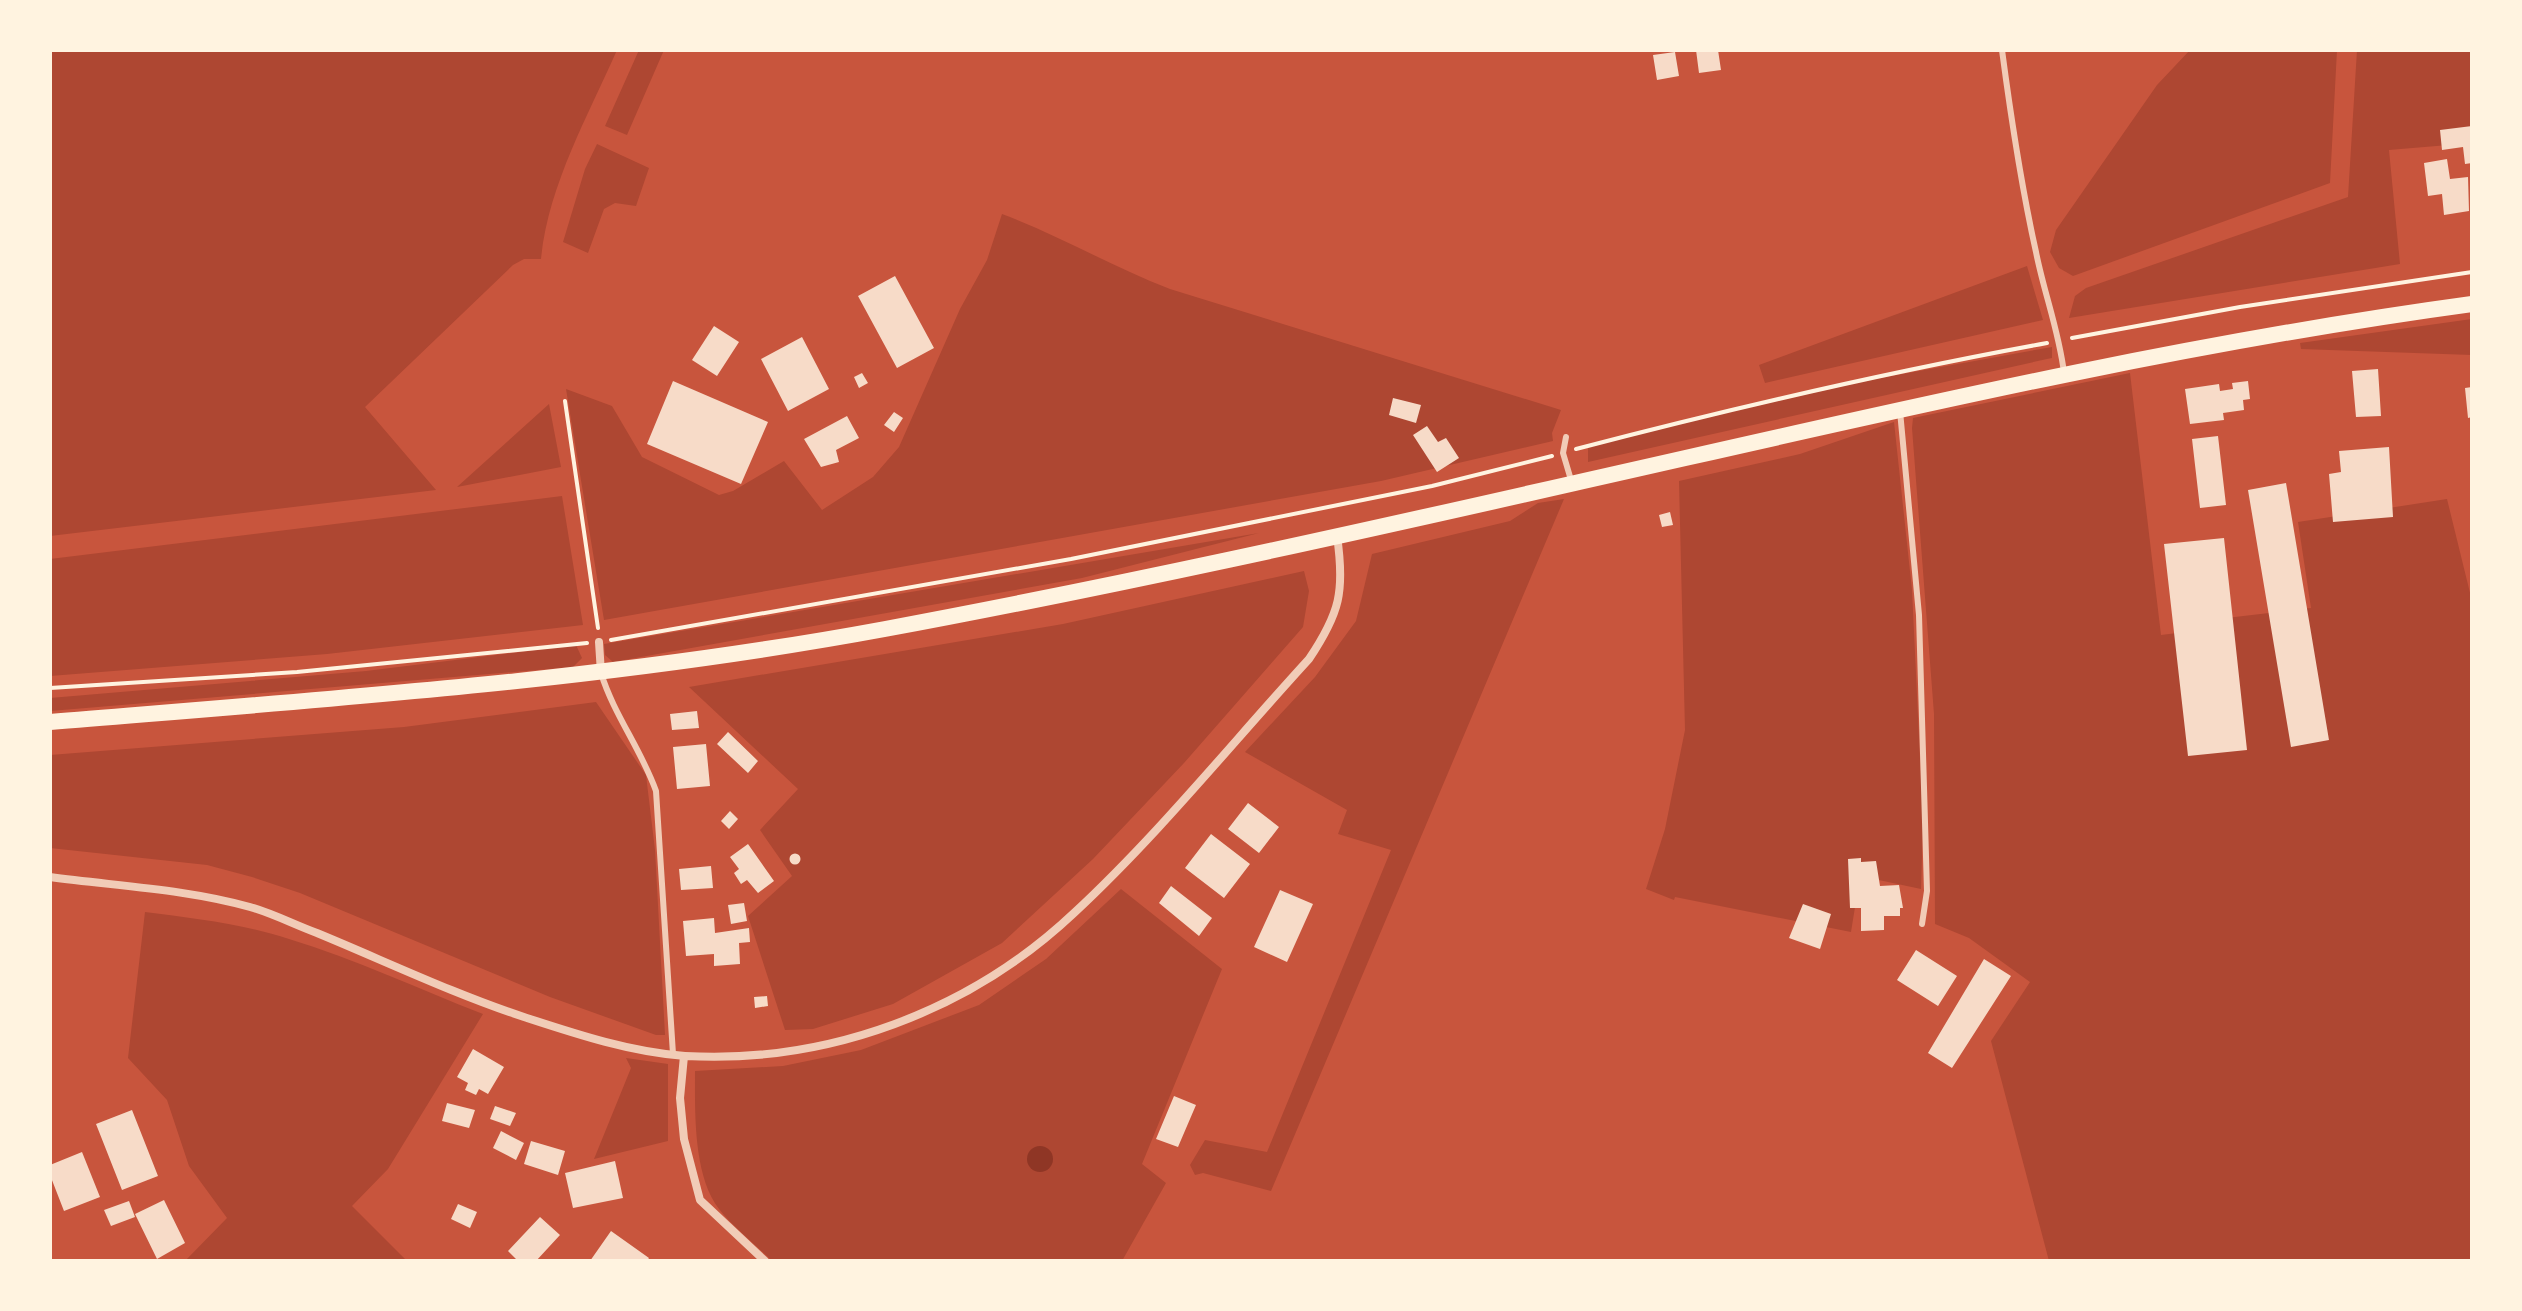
<svg xmlns="http://www.w3.org/2000/svg" width="2522" height="1311" font-family="'Roboto Condensed',sans-serif">
<rect width="100%" height="100%" fill="#c8553d"/>
<!-- green -->
<path fill="#ae4732" d="M50,50H617C588,116 548,186 541,259H524L513,265L365,407L436,490L50,536Z
M639,50H664L627,135L605,126Z
M2190,50H2337L2330,183L2073,276L2059,268L2050,252L2056,230L2157,85Z
M2357,50H2472V143L2389,150L2400,264L2069,318L2075,296L2086,288L2348,197Z
M597,144L649,168L636,206L615,203L604,209L588,253L563,242L585,169Z
M1002,214C1060,236 1113,267 1170,289L1561,410L1552,433L1553,441L1381,481L604,620L566,389L612,406L642,457L719,495L733,491L784,461L822,510L873,477L899,447L960,309L987,260Z
M2027,266L2043,320L1765,383L1759,365Z
M2472,319V355L2301,349L2300,343Z
M2052,347V358L2047,359L1588,462V444L1869,380Z
M2130,373L2161,635L2217,628L2218,619L2311,608L2298,522L2447,499L2472,601V1261H2049L1991,1041L2030,982L1969,938L1935,924L1934,714L1912,428L1913,418Z
M549,404L561,467L457,487Z
M1894,422L1912,590L1923,822L1921,889L1860,876L1851,932L1675,897L1674,900L1646,889L1665,829L1685,730L1679,481L1800,454Z
M562,496L583,625L327,654L50,676V559Z
M1564,499L1271,1191L1203,1173L1195,1175L1190,1165L1205,1140L1267,1152L1391,850L1338,834L1347,810L1245,752L1315,677L1356,621L1372,554L1510,521L1538,503Z
M1259,533L1082,578L613,662L605,655L604,644Z
M1304,571L1309,591L1303,627L1184,763L1093,859L1002,943L893,1004L813,1029L785,1030L748,916L792,876L760,830L798,789L689,687L1063,624Z
M576,645L582,658L573,667L50,711V698L366,671Z
M596,702L646,775L655,850L665,1035H656L550,997L300,893L252,877L207,865L50,848V755L404,727Z
M1121,889L1222,969L1142,1164L1166,1183L1122,1261H772C755,1244 734,1228 719,1209C693,1175 695,1112 695,1071L783,1066L861,1050L979,1005L1046,959Z
M145,912C193,918 243,924 289,939C356,959 418,989 483,1014L388,1169L352,1206L407,1261H185L227,1218L189,1166L167,1100L128,1058Z
M626,1058L668,1064V1141L594,1159L631,1068Z"/>
<!-- water -->
<path fill="#8f3625" d="M1027 1159a13 13 0 1 1 26 0a13 13 0 1 1-26 0Z"/>
<!-- building -->
<path fill="#f7dbc8" d="M1696,50H1718L1721,70L1699,73Z
M1675,52L1679,76L1657,80L1653,55Z
M2472,126V163L2465,164L2463,147L2442,150L2440,130Z
M2447,159L2450,179L2468,177L2469,211L2444,215L2442,194L2428,196L2424,163Z
M895,276L934,348L897,368L858,296Z
M714,326L739,342L717,376L692,360Z
M802,337L829,389L788,411L761,359Z
M2378,369L2381,416L2356,417L2352,371Z
M862,373L868,383L859,388L854,377Z
M673,381L768,422L741,484L647,444Z
M2248,381L2250,399L2243,400L2244,410L2223,413L2224,420L2190,424L2185,389L2219,384L2220,391L2233,389L2232,383Z
M2472,387V417L2468,418L2465,388Z
M1393,398L1421,405L1416,423L1389,415Z
M894,412L903,418L894,432L884,425Z
M847,416L859,438L836,450L839,462L821,467L804,439Z
M1427,426L1438,442L1446,438L1459,458L1437,472L1413,435Z
M2218,436L2226,505L2200,508L2192,439Z
M2389,447L2393,517L2333,522L2329,474L2341,472L2339,451Z
M2286,483L2329,740L2291,747L2248,490Z
M1670,512L1673,525L1662,527L1659,515Z
M2224,538L2247,750L2188,756L2164,544Z
M697,711L699,728L672,730L670,714Z
M728,732L758,761L748,773L717,744Z
M706,744L710,786L677,789L673,747Z
M1248,803L1279,827L1259,853L1228,829Z
M730,811L738,819L729,829L721,821Z
M1211,834L1250,864L1224,898L1185,868Z
M748,844L774,881L758,893L747,880L741,884L734,873L739,869L730,857Z
M789.5 859a5.5 5.5 0 1 1 11 0a5.5 5.5 0 1 1-11 0Z
M1861,858V862L1876,861L1880,886L1899,885L1903,908H1900V916H1884V930L1861,931V908H1850L1848,859Z
M711,866L713,888L681,890L679,869Z
M1171,886L1212,918L1199,936L1159,903Z
M1280,890L1313,904L1287,962L1254,947Z
M744,903L747,921L731,924L728,905Z
M1803,904L1831,914L1820,949L1789,938Z
M714,918L715,933L749,928L750,942L739,943L740,964L714,966V954L686,956L683,921Z
M1916,950L1957,976L1938,1006L1897,980Z
M1984,959L2011,976L1952,1068L1928,1053Z
M767,996L768,1006L755,1008L754,997Z
M473,1049L504,1067L488,1094L479,1089L476,1095L465,1090L468,1083L457,1077Z
M1174,1096L1196,1105L1178,1147L1156,1139Z
M447,1103L475,1110L469,1128L442,1121Z
M495,1106L516,1113L510,1126L490,1119Z
M132,1110L158,1176L122,1190L96,1124Z
M501,1131L524,1143L516,1160L493,1148Z
M531,1141L565,1151L558,1175L524,1164Z
M82,1152L100,1197L64,1211L50,1175V1165Z
M615,1161L623,1198L573,1208L565,1173Z
M164,1200L185,1243L157,1259L135,1214Z
M129,1201L135,1217L111,1226L104,1210Z
M458,1204L477,1212L470,1228L451,1219Z
M540,1217L560,1235L536,1261H518L508,1251Z
M611,1231L649,1258L647,1261H590Z"/>
<g fill="none" stroke-linecap="round" stroke-linejoin="round">
<!-- path -->
<path stroke="#fff3e0" stroke-width="4" d="M2072,338L2240,307L2472,272
M565,401L598,628
M1576,449C1733,408 1888,372 2047,343
M611,640L1071,559L1432,486L1552,456
M50,688L297,672L587,643"/>
<!-- service -->
<path stroke="#f1ccb7" stroke-width="6" d="M2002,50C2011,118 2021,185 2036,252C2044,293 2059,331 2064,373
M1900,411L1919,615L1927,891L1922,924
M1566,437L1563,453L1571,480
M601,673C614,715 641,749 656,791L673,1054"/>
<!-- minor -->
<path stroke="#f1ccb7" stroke-width="8" d="M599,642L601,673
M50,877C116,886 186,889 250,907C272,913 295,925 317,933C385,961 454,994 524,1017C576,1034 630,1052 685,1056C828,1064 970,1011 1074,913C1158,835 1232,743 1309,659C1340,613 1345,591 1337,536
M684,1056L680,1098L684,1139L700,1200L765,1261"/>
<!-- secondary -->
<path stroke="#fff3e0" stroke-width="16" d="M50,722C329,699 610,680 885,629C1116,586 1346,535 1575,483C1873,416 2169,345 2472,304"/>
</g>
<!-- border -->
<rect width="2522" height="1311" fill="none" stroke="#fff3e0" stroke-width="104"/>
</svg>
